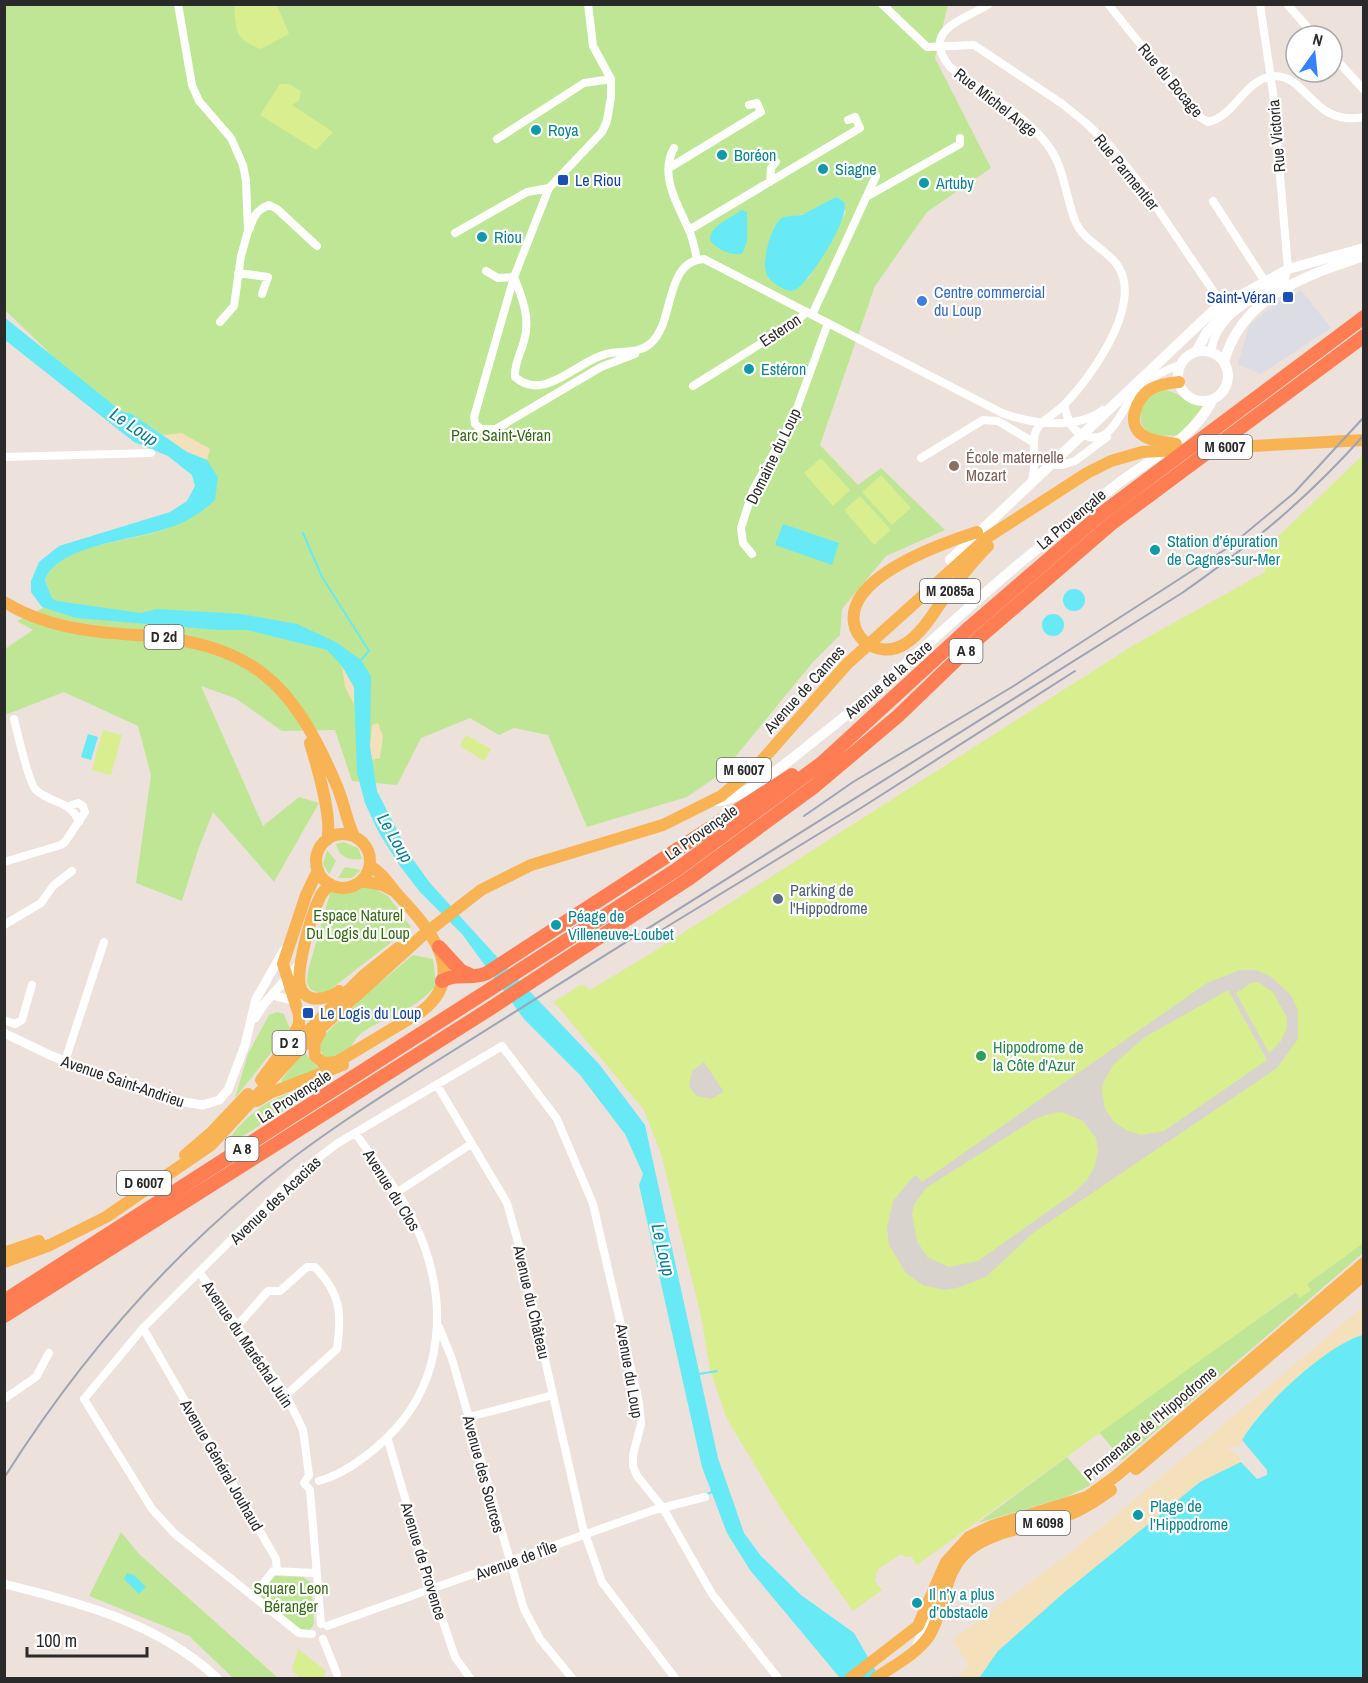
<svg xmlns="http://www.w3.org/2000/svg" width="1368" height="1683" font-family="'Archivo Narrow',sans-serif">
<rect width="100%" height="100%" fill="#ede1db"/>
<!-- industrial -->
<path fill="#dcdce5" d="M1301,290L1331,328L1261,374L1238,364L1249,326L1267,310Z"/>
<!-- green -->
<path fill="#bfe694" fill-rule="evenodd" d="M5,5H948L935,58L991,168L927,212L875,286L820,445L858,485L881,468L945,530L886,556L842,609L840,635L813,662L722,773L687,797L587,827L548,735L514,728L499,735L470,718L421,738L397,785L352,781L335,730L282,731L235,698L201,686L263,826L299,797L319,803L274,882L213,812L198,850L182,901L136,883L151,775L138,726L64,692L5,715V649L33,630L17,621L57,601L52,598L45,580C58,543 135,542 168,528C184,521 200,509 215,500L187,452L132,414L121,411L62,365L5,310ZM836,197L846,212L808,279L780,220L808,213Z
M1165,390C1180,392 1185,403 1203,406L1180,435C1154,437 1136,436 1141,404L1157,392Z
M343,842L358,848L362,859C349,861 339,857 336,844Z
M327,850L336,861L329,874L323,864Z
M345,867L361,870L352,878H338Z
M366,884L388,896L411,927L327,992L319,993L310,989L307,982L308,971L331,890H352Z
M413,955L433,959L436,985C428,995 417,1003 406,1010C387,1022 356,1026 350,1051L334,1059L324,1057L319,1048V1040L371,990Z
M277,1012L284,1014L290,1029L235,1098L248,1054L269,1015Z
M304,1052L317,1067L325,1069L282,1083L281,1080Z
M321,1085L318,1089L225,1147C244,1110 282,1091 321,1085Z
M1363,1243V1253L1122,1460L1099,1432L1296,1292L1300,1298L1307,1284Z
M1067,1457L1091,1485L1066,1497L978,1523Z
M121,1532L139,1554L278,1678H233L189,1636L89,1596Z
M275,1576L303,1577L311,1583L314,1624L309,1631L302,1632L262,1600V1591Z"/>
<!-- sand -->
<path fill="#f4e0bb" d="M182,433L210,449L207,460L187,452L162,435Z
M342,666L354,687V705L345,687Z
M378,723L383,737L380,758L372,760L370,747L372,725Z
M1363,1307V1335L1351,1339C1325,1360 1246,1414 1241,1445L1227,1448L1239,1456L1241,1462L1200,1482L1066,1591L998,1651L979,1678H957L969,1665L952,1640L1077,1548Z"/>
<!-- pitch -->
<path fill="#d8ee8f" d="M234,5H277L289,34L261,49C234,39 236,31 234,5Z
M280,84H289L301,91L299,101L292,105L333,132L316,150L260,115Z
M1363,455V1243L1307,1284L1311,1290L1300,1298L1295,1292L917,1565L911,1556L905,1557L901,1554L877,1570L875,1581L882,1590L853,1611L783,1512L727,1419L710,1370L701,1316L661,1154L644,1110L554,1002L582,984L590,990L650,954L1134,645L1265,572L1264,550Z
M821,458L850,490L833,506L804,473Z
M881,475L911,508L892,525L862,492Z
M860,496L891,530L874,545L844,510Z
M103,730L122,735L111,775L92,770Z
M466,735L491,749L484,761L460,746Z
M298,1649L326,1671L323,1678H300L292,1670Z"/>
<!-- plaza -->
<path fill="#d9d3ce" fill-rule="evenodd" d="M1240,970H1256L1270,976L1291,995L1298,1010V1039L1277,1068L1033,1233L986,1277L957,1288L944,1290L923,1285L906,1273L889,1245L887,1227L893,1201L910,1180L916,1175L922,1182L1207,983ZM1258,982L1273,992L1287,1018L1286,1030L1281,1041L1269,1053L1236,993L1251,983ZM1228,990L1267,1060L1164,1131L1141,1135L1128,1131L1114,1122L1105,1109L1102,1091L1103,1083L1114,1064L1145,1037ZM1062,1112L1083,1121L1096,1138L1098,1151L1095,1166L1087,1180L1071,1195L978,1261L949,1267L927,1257L917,1241L912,1213L915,1203L926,1188L1032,1121L1045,1115Z
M704,1062L724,1092L711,1099L696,1096L689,1086L692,1071Z"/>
<!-- water -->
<path fill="#67eaf5" d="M836,197L844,202C851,219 807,285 795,290C788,293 780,287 774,283C764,276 764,266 766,254C768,243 773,224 783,217L802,215Z
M742,210L747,212V242L742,254C731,256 716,249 710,240C710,225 731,218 742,210Z
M4,317L121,411L132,414L187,452L207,460L218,477L215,500C201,513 187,522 168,528C136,540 57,545 45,580L52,598L57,601L141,613L157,609L241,614L297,624L336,642L361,660L371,676L370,747L377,791L409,854L430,883L497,957L599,1064L645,1125L718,1458L744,1533L761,1556L801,1595L854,1633L880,1678H840L750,1570L727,1533L702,1467L639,1185L643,1174L625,1134L580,1075L524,1019L462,934L420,892L400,866L379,833L365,803L357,773L354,687L342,666L327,650L247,630H218L76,618L42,607L31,592V581L39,562L59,546L170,512L187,501L195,486L192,475L183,468L168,456L134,442L5,340Z
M783,524L839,543L832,565L775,545Z
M1063 600a11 11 0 1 1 22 0a11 11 0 1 1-22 0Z
M1042 625a11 11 0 1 1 22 0a11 11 0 1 1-22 0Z
M88,734L98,737L91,760L81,757Z
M1363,1335V1678H979L998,1651L1066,1591L1200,1482L1241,1462L1257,1479L1267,1475V1470L1242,1440C1262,1406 1326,1345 1363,1335Z
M127,1573L134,1575L146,1587L139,1594L124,1579Z"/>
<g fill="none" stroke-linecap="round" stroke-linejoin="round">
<!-- stream -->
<path stroke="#67eaf5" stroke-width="2" d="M303,533L322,577L369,651L361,660
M699,1374L717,1371
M705,1495L712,1492"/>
<!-- minor -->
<path stroke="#fff" stroke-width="8" d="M178,4L192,85L199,101L231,138L243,165L246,181L248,231L241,256L234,306L220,322
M588,4L593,46L611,79V97L607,121L602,132L549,188L514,277C522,297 531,319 524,341C521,353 514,363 515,377C544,403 577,361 606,354C621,350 638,355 651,343C675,322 664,261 704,259L1002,413C1032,424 1077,430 1103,410
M882,4L927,47L974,45L1061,103L1086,123L1111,147L1144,189L1222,304
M989,4C965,20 919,29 950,67C981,91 1030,117 1051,150C1065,171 1066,200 1076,223C1086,245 1116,252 1123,277C1134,317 1090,378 1064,405C1056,413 1043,419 1037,429C1029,441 1039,463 1031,482
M1108,4L1198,116L1208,122C1235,117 1245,77 1275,76C1308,76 1313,127 1364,117
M1287,4L1315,36
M1332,55L1364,90
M497,139L584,83L611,79
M674,148C659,175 677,203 688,228C693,238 695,249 697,260
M669,168L761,112L757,103L749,105
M770,182L771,168L776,162
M866,197L960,144V138
M1213,201L1264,280
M249,230C253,218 256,210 269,205L277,209L317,246
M689,230L860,128L855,117L848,120
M455,233L527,192L549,188
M486,271L498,278L514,277
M238,273L268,277L262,294
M514,277L474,417L475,424L481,429H496L601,367L635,354
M812,315L876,176
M1211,352C1216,312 1256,300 1285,278L1288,269L1273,93L1260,4
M693,386L795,322L807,312
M1064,405C1069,420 1068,429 1086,436C1111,446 1122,408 1134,395C1147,381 1163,370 1180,365
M1036,454L1050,465H1062L1075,461L1107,437
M4,457L151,453
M921,458L983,420L998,421L1033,442
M752,554L743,543L741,528L753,490L793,419L828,323
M14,719C17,731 29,784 36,790C51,804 71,800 79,822
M4,862L61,845L65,842L85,812L83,806L78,803L69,806
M4,925L41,903L53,886L72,871
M4,1020L15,1024L22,1020L32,985
M65,1061L104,942
M437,1085L507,1203L520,1249L583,1528L602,1582L675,1678
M396,1193L471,1144
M200,1273L286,1395L303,1430L309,1475L304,1483L310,1490L321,1624
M239,1324L268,1291H280L307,1267H315C341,1294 342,1313 337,1349L286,1395
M439,1327L452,1359L524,1609L540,1639L572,1678
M143,1328L276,1559L277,1571
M4,1399L36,1377L49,1353
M469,1417L553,1395
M388,1440L430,1583L455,1657L470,1678
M319,1481C349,1473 384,1444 403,1420C447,1364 445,1289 416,1226C401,1193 376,1163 356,1134
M253,1597L273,1571L315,1573
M327,1626L654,1510L705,1497
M312,1634L299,1633L175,1534L152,1509L84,1399L143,1328L297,1174L338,1143L502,1046L557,1119L593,1204L639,1403L641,1424L633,1455V1466L637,1476L663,1508L712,1594L778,1678
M323,1639L337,1674
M917,1644L932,1611L927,1605"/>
<!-- tertiary -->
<path stroke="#fff" stroke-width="9" d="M272,995L295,1001
M255,1018L264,1004L301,962
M4,1033L52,1056L96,1073L124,1080L176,1101L203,1105L219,1100L228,1090L245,1045L256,999L284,950
M4,1584C82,1603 158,1623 217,1678"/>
<!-- secondary -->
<path stroke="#fff" stroke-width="10" d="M1178 376a25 25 0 1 1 50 0a25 25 0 1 1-50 0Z
M1196,352L1207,332L1235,302
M1224,362C1242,296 1305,276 1364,256
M950,560L1214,310L1288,269L1364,248
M713,801C743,804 800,751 824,733C896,677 960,612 1031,554C1060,530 1089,506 1120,482C1152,458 1195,437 1213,399"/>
<!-- primary -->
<path stroke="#f8b354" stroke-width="12" d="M1176,444C1166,442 1153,442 1144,436C1125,425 1136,398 1151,389C1159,384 1170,383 1179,382
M977,532C943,543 878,567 859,599C840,632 875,662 905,644C922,633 933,614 944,598C958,580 972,562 988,546
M4,602C45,627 89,632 136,635C251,643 292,680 336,784C344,801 346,820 354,836
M310,743C317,766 333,818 327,840
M316 861a27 27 0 1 1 54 0a27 27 0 1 1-54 0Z
M362,881L383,885L394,891
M330,884C326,889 321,893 319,899C311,915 296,969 300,986C305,1005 328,999 339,991
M320,1033L314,1044L315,1056L323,1063L337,1062L422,1011C470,974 428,927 399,896C389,885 383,873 370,866
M299,1040L363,976L398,948
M261,1080L292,1038L299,1024V1015L283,964L306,895L318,870
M257,1101L270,1093L343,1065
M185,1155L212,1132L248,1094
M4,1253L39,1241
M4,1262L50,1245L106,1217L211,1145L312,1036L422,936L481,890L531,865L663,825L721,796L756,767L847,664L988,537L1087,473L1111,461L1142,452L1364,440
M1136,1469L1364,1275
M851,1678L918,1626L946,1562L969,1537L992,1526L1087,1497L1116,1476L1364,1263
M876,1678C893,1666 917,1654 929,1636C946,1609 942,1572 969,1550C997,1528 1036,1528 1068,1515C1084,1509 1097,1500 1111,1490"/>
<!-- motorway -->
<path stroke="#ff7d53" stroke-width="14" d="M439,947L461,971L470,975
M442,981C456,972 472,980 487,973L792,775
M4,1301L676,870L822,763L970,627L1101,514L1364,317
M4,1316L488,1010L687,880L815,786L898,716L980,637L1111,524L1364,336"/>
<!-- rail -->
<path stroke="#9da5b5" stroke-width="2" d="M804,816L853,782L1012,687L1229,547L1294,493L1364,417
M655,934L861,808L1075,671
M4,1478C79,1359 170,1254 281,1167C327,1131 376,1100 424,1069L1182,593C1253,543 1306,500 1364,435"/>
</g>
<!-- markers -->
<g fill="#0f9aa8" stroke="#fff" stroke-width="2">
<circle cx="536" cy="130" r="6"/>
<circle cx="722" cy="155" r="6"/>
<circle cx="823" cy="169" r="6"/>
<circle cx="924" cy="183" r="6"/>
<circle cx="482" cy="237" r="6"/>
<circle cx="749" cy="369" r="6"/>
<circle cx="1155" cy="550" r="6"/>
<circle cx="556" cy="925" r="6"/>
<circle cx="1138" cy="1515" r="6"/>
<circle cx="917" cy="1603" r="6"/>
</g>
<g fill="#1a4fb4" stroke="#fff" stroke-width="2">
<rect x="557" y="174" width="12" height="12" rx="3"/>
<rect x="1282" y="291" width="12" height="12" rx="3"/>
<rect x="302" y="1007" width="12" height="12" rx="3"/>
</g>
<circle fill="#3f7fe0" stroke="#fff" stroke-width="2" cx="922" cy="301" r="6"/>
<circle fill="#8d6e63" stroke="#fff" stroke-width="2" cx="954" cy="466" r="6"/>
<circle fill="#5c6f8a" stroke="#fff" stroke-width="2" cx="778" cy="899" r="6"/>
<circle fill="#2e9e5b" stroke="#fff" stroke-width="2" cx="981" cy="1056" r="6"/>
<g text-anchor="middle" stroke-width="4.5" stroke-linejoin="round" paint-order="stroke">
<!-- shield labels -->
<g fill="#fff" stroke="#6a6a6a" stroke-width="1.5">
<rect x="1198" y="435" width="54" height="24" rx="4.5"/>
<rect x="920" y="579" width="60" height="24" rx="4.5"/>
<rect x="144.5" y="625" width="39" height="24" rx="4.5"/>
<rect x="949.5" y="639" width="33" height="24" rx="4.5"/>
<rect x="717" y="758" width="54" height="24" rx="4.5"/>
<rect x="272.5" y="1031" width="33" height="24" rx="4.5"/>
<rect x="225.5" y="1137" width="33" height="24" rx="4.5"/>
<rect x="117" y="1171" width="54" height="24" rx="4.5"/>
<rect x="1016" y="1511" width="54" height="24" rx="4.5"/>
</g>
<g font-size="15" font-weight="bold" fill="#2a2a2a">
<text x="1225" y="452">M 6007</text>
<text x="950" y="596">M 2085a</text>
<text x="164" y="642">D 2d</text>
<text x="966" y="656">A 8</text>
<text x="744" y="775">M 6007</text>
<text x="289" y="1048">D 2</text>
<text x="242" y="1154">A 8</text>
<text x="144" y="1188">D 6007</text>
<text x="1043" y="1528">M 6098</text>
</g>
<!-- street labels -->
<g font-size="16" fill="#2a2a2a" stroke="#fff">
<text transform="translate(1171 80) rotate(50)" y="6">Rue du Bocage</text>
<text transform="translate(996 102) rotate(38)" y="6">Rue Michel Ange</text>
<text transform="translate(1276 136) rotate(-95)" y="6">Rue Victoria</text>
<text transform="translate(1127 172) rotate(51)" y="6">Rue Parmentier</text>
<text transform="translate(780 330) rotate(-34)" y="6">Esteron</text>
<text transform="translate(773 456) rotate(-64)" y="6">Domaine du Loup</text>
<text transform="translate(1071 519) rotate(-40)" y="6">La Provençale</text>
<text transform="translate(888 679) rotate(-41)" y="6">Avenue de la Gare</text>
<text transform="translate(804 689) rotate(-48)" y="6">Avenue de Cannes</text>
<text transform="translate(701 832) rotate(-35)" y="6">La Provençale</text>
<text transform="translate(123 1081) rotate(19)" y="6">Avenue Saint-Andrieu</text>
<text transform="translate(294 1096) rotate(-33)" y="6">La Provençale</text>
<text transform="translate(392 1190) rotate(58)" y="6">Avenue du Clos</text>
<text transform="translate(275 1200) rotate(-44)" y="6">Avenue des Acacias</text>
<text transform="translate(532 1302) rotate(77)" y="6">Avenue du Château</text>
<text transform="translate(248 1344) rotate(56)" y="6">Avenue du Maréchal Juin</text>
<text transform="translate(630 1371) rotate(80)" y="6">Avenue du Loup</text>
<text transform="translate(1150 1423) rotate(-40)" y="6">Promenade de l'Hippodrome</text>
<text transform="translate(222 1465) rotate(60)" y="6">Avenue Général Jouhaud</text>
<text transform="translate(484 1474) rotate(75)" y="6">Avenue des Sources</text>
<text transform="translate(516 1560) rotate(-20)" y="6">Avenue de l'Île</text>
<text transform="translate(424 1561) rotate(73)" y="6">Avenue de Provence</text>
</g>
<!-- culture labels -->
<g font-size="16" fill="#0d838f" stroke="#fff" text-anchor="start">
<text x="548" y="136">Roya</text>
<text x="734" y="161">Boréon</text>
<text x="835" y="175">Siagne</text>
<text x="936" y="189">Artuby</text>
<text x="494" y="243">Riou</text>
<text x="761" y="375">Estéron</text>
<text x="1167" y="547">Station d’épuration<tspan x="1167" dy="18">de Cagnes-sur-Mer</tspan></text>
<text x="568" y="922">Péage de<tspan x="568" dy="18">Villeneuve-Loubet</tspan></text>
<text x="1150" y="1512">Plage de<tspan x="1150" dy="18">l’Hippodrome</tspan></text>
<text x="929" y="1600">Il n’y a plus<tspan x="929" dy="18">d’obstacle</tspan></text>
</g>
<!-- transit labels -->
<g font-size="16" fill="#164399" stroke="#fff" text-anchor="start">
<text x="575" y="186">Le Riou</text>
<text x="1276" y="303" text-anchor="end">Saint-Véran</text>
<text x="320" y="1019">Le Logis du Loup</text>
</g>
<!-- shop labels -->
<g font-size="16" fill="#366cbe" stroke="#fff" text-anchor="start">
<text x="934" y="298">Centre commercial<tspan x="934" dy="18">du Loup</tspan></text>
</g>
<!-- park labels -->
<g font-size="16" fill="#376a16" stroke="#fff">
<text x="501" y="441">Parc Saint-Véran</text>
<text x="358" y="921">Espace Naturel<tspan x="358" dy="18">Du Logis du Loup</tspan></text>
<text x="291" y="1594">Square Leon<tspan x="291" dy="18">Béranger</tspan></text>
</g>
<!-- education labels -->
<g font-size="16" fill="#785e54" stroke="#fff" text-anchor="start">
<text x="966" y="463">École maternelle<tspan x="966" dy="18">Mozart</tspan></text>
</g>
<!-- service labels -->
<g font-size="16" fill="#4e5e75" stroke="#fff" text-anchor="start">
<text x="790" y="896">Parking de<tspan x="790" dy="18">l'Hippodrome</tspan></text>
</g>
<!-- leisure labels -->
<g font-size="16" fill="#27864d" stroke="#fff" text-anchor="start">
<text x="993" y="1053">Hippodrome de<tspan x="993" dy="18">la Côte d'Azur</tspan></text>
</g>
<!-- water labels -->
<g font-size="18" font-style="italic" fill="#077d93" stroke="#fff">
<text transform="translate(134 427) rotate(34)" y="6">Le Loup</text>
<text transform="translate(395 838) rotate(60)" y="6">Le Loup</text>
<text transform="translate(663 1250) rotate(77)" y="6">Le Loup</text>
</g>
</g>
<!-- border -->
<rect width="1368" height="1683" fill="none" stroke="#2a2a2a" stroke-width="12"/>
<!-- north arrow -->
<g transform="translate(1314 54) rotate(15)"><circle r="28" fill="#ffffff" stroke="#aaaaaa" stroke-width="1.5"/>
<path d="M0-4.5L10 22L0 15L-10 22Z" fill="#3581ff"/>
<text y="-9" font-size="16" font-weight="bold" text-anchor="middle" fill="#2a2a2a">N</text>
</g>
<!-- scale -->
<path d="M27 1647v9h120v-9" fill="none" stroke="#2a2a2a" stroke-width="3"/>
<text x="36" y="1647" font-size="18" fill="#2a2a2a" stroke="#ffffff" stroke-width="4.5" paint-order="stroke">100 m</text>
</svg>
